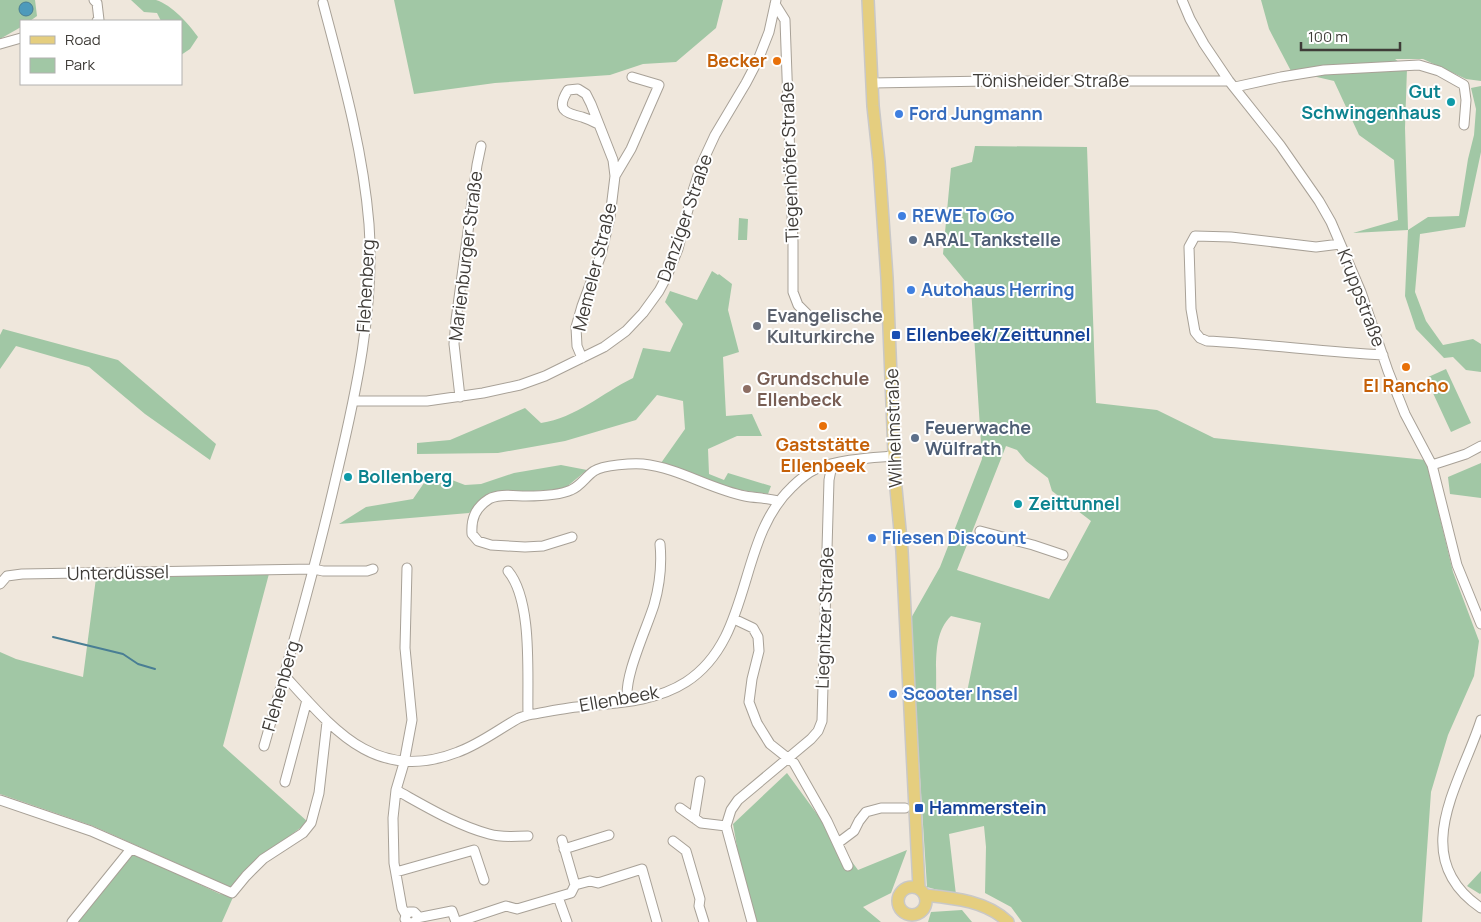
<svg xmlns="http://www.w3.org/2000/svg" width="1481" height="922" font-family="Manrope,sans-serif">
<rect width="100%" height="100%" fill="#efe7dc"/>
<!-- green -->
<path fill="#a1c7a5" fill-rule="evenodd" d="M0,0H35L37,16L30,21H21V27L0,39Z
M131,0C139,0 149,0 156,0C172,5 189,24 198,37L190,49L181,55V21H161L157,13L144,12Z
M394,0H723L716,28L676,62L643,64L610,75L495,83L414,94Z
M1261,0H1481V81L1466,79L1423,59H1395L1407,68L1405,128L1408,230L1428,217L1459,216L1468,159L1474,135L1476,109L1471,88L1481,86V152L1465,227L1420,234L1415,292L1426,321L1443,345L1473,339L1481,344V372L1466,370L1453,357L1444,358L1416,329L1405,296L1408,230L1353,233L1398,220L1394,160L1359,135L1334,81L1291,71L1269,29Z
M975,146L1087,147L1096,403L1157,410L1214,438L1426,460L1453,572L1479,641L1474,676L1448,735L1431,792L1422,922H1022L1011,907L985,893L986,847L984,826L949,834L956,895L927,887L910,620L940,567L982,459L971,288L943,254L951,168L972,162ZM1006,446L1017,450L1026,461L1048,478L1052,491L1091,521L1049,599L957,570ZM951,616L981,623L966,697L936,691C937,666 932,634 951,616Z
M739,218L748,219L747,240H738Z
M712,271L718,275L719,274L732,284L728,310L739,352L723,357L726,416L752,414L762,436H737L708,449L709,474L724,480L728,473L771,486L768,494L727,488L661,463L685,429L683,401L657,395L636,420L565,441L498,453L417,454V443L450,440L525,408L541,423C576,418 602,393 633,378L643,348L670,352L683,324L665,302L670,291L697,300Z
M3,329L118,360L216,444L210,460L145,414L89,367L16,346L0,369V335Z
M1446,369L1471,423L1451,432L1426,378Z
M1481,463V498L1450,494L1448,477Z
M561,465L587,470L564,489L490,494L469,513L339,524L366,507L413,499L426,480L437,484L452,480L465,485L481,484L514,473Z
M270,570L223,746L308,822L266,854L232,888L93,826L0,794V652L16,659L83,677L96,578Z
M787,773L858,870L907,850L891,893L863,907L881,922H750L733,824Z
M133,853L220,894L234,895L222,922H77L115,873Z
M1481,871V893L1480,894L1467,886Z
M962,910L972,922H928L931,912Z"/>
<!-- water -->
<path fill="#4d9abb" stroke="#497e94" d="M19 9a7 7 0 1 1 14 0a7 7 0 1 1-14 0Z"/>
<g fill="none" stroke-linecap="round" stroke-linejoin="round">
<!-- stream -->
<path stroke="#497e94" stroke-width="2" d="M53,637L123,654L138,664L155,669"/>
<defs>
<path id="minor" d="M94,0L97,3L99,20L97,21
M1182,0L1190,19L1204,44L1229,81L1280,145L1319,201L1331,222L1361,292L1388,371L1405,414L1432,465L1457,565L1481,624
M775,4L785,20L793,242V292L798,305L810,317
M0,44L21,38
M872,83L989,81H1229
M1235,87L1281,77L1324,70L1419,65L1439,71L1464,85L1466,100L1464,125
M598,124C593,121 588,119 582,117C564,113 556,109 568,90L578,89L586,94L591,104L613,160L615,176
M1340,244L1316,247L1231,237L1195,236L1189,247L1191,309L1195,332L1200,338L1207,341C1266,344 1324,352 1383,355
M582,358L577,346L576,327L582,306L601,255L610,217L615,176L631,149L659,85L632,77
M460,397L454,344L456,320L477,165L481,146
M353,401H427L483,393L520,385L545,376L604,347L626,331L643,313L659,291L667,276L678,249L692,194L702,163L715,135L746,83L758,60L769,32L776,0
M1432,465L1466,454L1481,446
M980,531L1033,545L1063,555
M572,537L543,546L525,547L491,545L478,541L472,534C471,519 475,508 489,499C499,493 515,496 526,496C538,496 560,495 571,490C581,486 586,476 594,471C603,465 633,463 643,464C679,468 710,489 745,496C756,498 767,498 779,501
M508,571C533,601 527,676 528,715
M0,584L7,576L22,574L314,569L323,571H367L373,569
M734,619L753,628L758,637L759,651L752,679L749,702L757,723L770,744L794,763L827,821L848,866
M284,675C334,730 376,784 458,752C480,744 499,729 519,718L528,715C541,713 555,710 569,708C608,703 652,704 686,682C754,638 736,540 792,487C799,480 807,473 816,469C840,459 869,458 894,456
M628,701C622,680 647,628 654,605C660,584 662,565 660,544
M1481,720C1461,783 1406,857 1481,908
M264,746C290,655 316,565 337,473C356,393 375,307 369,224C363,149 342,75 323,3
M285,782L307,700
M396,790C425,806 456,825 489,834C502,838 515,836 528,836
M0,800L91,831L232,893L246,876L263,859L303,833L311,823L319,793L327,722
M680,808L701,823L726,826
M694,818L700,781
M562,840L575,885
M673,841L686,851L700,899L699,906L704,922
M838,843L854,831L859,821L866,812L881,808H905
M564,849L609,835
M396,872L474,850L484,880
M558,897L567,922
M406,915L402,908L394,863L393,818L396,790L404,763L412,720L405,648L407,568
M417,918L452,911L456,922
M72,922L131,849
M408,922L405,919L406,915L409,912H414L417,915V920L414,922
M458,922L506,906L517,909L571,893L575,885L590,881L598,883L642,869L657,922
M752,922L726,826L731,810L738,800L811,739L818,731L822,721L829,480L832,465"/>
<path id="major" d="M868,0L873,106L879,162L887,278L895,478L902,551L919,888
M898 901a14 14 0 1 1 28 0a14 14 0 1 1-28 0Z
M925,895C954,898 987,901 1008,922"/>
</defs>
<!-- minor casing -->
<use href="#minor" stroke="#a8a197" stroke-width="11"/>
<!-- major casing -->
<use href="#major" stroke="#c9c8c7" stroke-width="14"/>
<!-- minor -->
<use href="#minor" stroke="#fff" stroke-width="9"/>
<!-- major -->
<use href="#major" stroke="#e5ce7f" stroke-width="11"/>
</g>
<!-- markers -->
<g fill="#e8710a" stroke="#fff" stroke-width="2">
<circle cx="777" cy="61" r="5"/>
<circle cx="1406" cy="367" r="5"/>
<circle cx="823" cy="426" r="5"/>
</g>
<g fill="#0f9aa8" stroke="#fff" stroke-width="2">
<circle cx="1451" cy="102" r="5"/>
<circle cx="348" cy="477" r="5"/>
<circle cx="1018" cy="504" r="5"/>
</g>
<g fill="#3f7fe0" stroke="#fff" stroke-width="2">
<circle cx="899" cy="114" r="5"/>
<circle cx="902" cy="216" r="5"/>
<circle cx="911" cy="290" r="5"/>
<circle cx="872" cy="538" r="5"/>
<circle cx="893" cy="694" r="5"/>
</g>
<g fill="#5c6f8a" stroke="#fff" stroke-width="2">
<circle cx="913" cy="240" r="5"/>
<circle cx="915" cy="438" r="5"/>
</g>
<circle fill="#6b7280" stroke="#fff" stroke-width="2" cx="757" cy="326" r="5"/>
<g fill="#1a4fb4" stroke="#fff" stroke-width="2">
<rect x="891" y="330" width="10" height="10" rx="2.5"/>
<rect x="914" y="803" width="10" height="10" rx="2.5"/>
</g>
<circle fill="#8d6e63" stroke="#fff" stroke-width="2" cx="747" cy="389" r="5"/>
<g text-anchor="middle" stroke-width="4" stroke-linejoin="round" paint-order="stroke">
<!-- food labels -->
<g font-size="18" font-weight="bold" fill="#c56008" stroke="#fff">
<text x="767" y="67" text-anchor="end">Becker</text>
<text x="1406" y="392">El Rancho</text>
<text x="823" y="451">Gaststätte<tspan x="823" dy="21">Ellenbeek</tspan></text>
</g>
<!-- street labels -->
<g font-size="18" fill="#3f3c38" stroke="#fff">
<text x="1051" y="87">Tönisheider Straße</text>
<text transform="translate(790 162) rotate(-92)" y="6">Tiegenhöfer Straße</text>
<text transform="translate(685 218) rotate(-71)" y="6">Danziger Straße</text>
<text transform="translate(466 256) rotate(-83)" y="6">Marienburger Straße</text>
<text transform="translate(595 267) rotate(-76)" y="6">Memeler Straße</text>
<text transform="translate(366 286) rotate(-87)" y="6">Flehenberg</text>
<text transform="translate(1361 298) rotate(69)" y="6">Kruppstraße</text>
<text transform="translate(894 428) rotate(-92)" y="6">Wilhelmstraße</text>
<text transform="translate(118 573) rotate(-1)" y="6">Unterdüssel</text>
<text transform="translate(825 618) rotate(-88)" y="6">Liegnitzer Straße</text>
<text transform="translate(281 686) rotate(-74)" y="6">Flehenberg</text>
<text transform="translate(619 699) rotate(-10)" y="6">Ellenbeek</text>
</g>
<!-- culture labels -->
<g font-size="18" font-weight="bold" fill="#0d838f" stroke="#fff" text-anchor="start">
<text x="1441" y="98" text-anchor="end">Gut<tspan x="1441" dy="21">Schwingenhaus</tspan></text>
<text x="358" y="483">Bollenberg</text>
<text x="1028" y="510">Zeittunnel</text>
</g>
<!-- shop labels -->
<g font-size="18" font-weight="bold" fill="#366cbe" stroke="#fff" text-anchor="start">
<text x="909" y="120">Ford Jungmann</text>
<text x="912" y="222">REWE To Go</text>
<text x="921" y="296">Autohaus Herring</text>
<text x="882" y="544">Fliesen Discount</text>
<text x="903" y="700">Scooter Insel</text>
</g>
<!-- service labels -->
<g font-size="18" font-weight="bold" fill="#4e5e75" stroke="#fff" text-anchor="start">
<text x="923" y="246">ARAL Tankstelle</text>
<text x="925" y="434">Feuerwache<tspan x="925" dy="21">Wülfrath</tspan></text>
</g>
<!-- worship labels -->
<g font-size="18" font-weight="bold" fill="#5b616d" stroke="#fff" text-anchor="start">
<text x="767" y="322">Evangelische<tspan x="767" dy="21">Kulturkirche</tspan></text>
</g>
<!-- transit labels -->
<g font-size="18" font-weight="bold" fill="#164399" stroke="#fff" text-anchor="start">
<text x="906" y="341">Ellenbeek/Zeittunnel</text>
<text x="929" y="814">Hammerstein</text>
</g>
<!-- education labels -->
<g font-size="18" font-weight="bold" fill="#785e54" stroke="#fff" text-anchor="start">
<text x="757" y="385">Grundschule<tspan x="757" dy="21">Ellenbeck</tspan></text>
</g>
</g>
<!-- legend -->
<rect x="20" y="20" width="162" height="65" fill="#ffffff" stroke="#b2b1af"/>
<rect x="30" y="36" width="25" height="8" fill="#e5ce7f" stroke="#b2b1af"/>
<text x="65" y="45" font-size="15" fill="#3f3c38">Road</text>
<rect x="30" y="58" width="25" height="15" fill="#a1c7a5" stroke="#b2b1af"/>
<text x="65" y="70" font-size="15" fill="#3f3c38">Park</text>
<!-- scale -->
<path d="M1301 42v8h99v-8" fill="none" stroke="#3f3c38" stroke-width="2.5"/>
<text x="1308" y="42" font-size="15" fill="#3f3c38" stroke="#ffffff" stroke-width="4" paint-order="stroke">100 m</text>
</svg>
